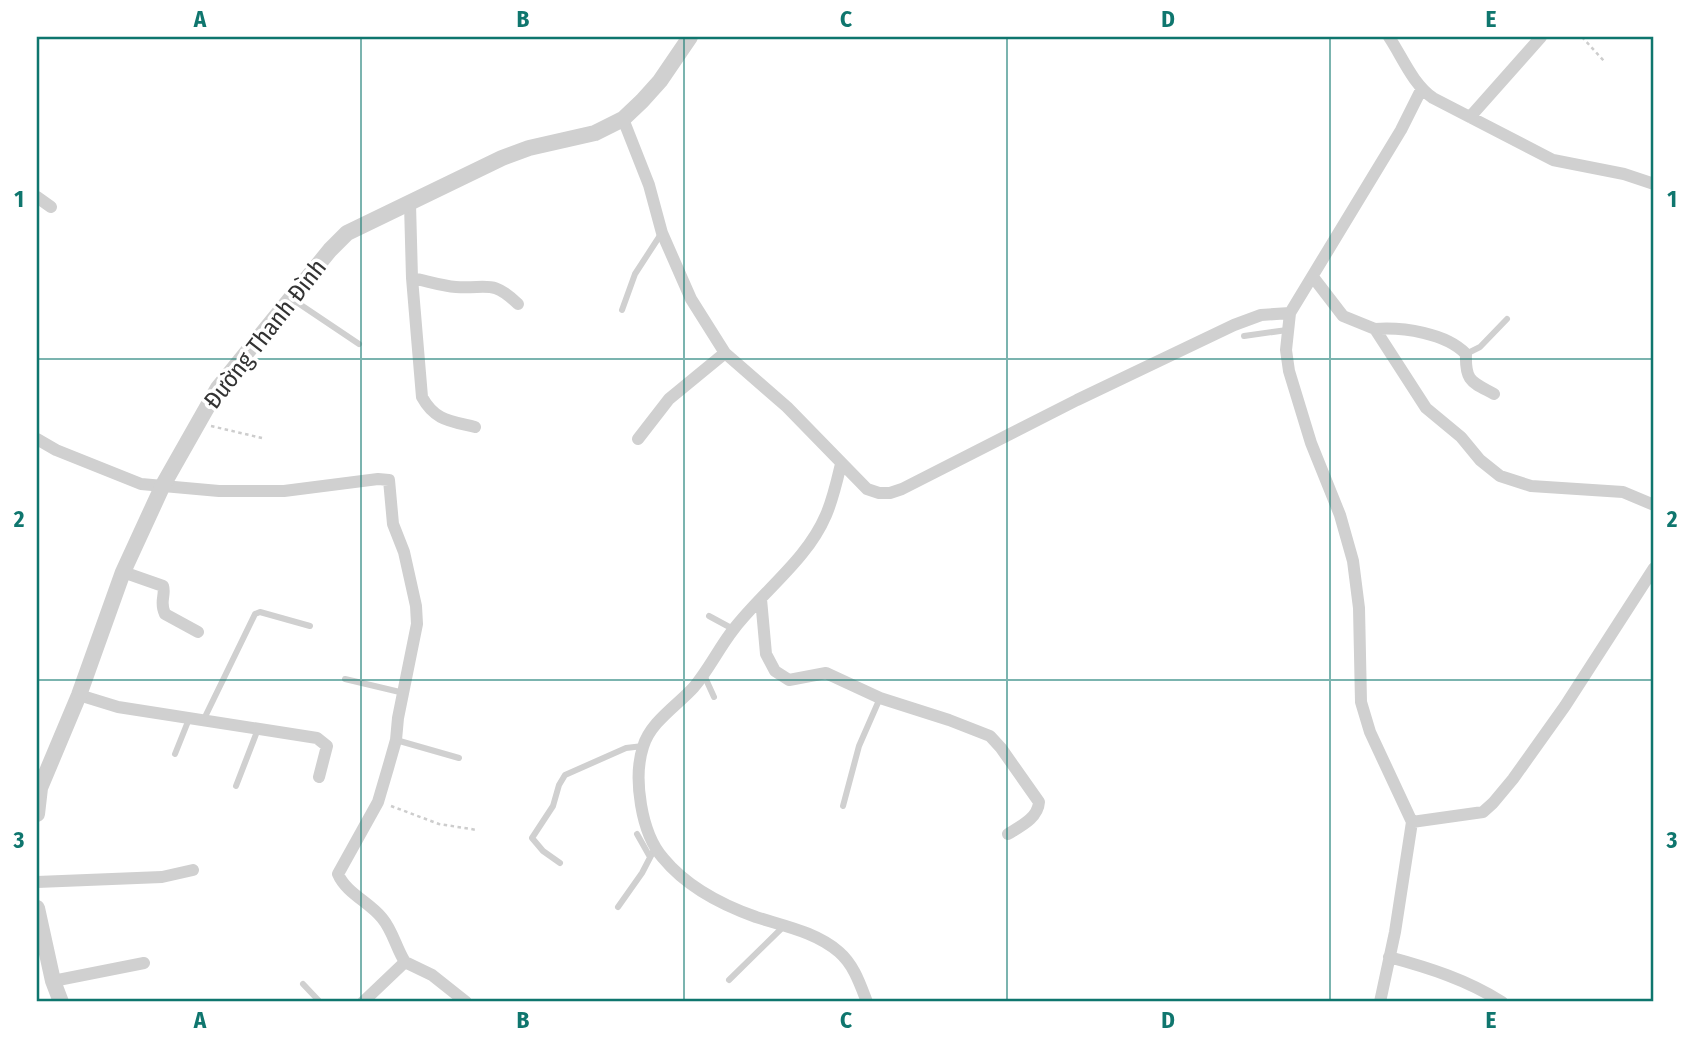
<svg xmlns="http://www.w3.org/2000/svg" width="1691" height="1039" font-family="'Fira Sans Condensed',sans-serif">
<rect width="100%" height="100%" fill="#fff"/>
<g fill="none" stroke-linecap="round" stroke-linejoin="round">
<!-- path -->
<path stroke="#cdcdcd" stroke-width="2.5" stroke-dasharray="3.5 3.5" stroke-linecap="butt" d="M1582,37L1604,61
M211,426L262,438
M391,806L439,824L477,830"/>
<!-- service -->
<path stroke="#d0d0d0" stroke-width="6" d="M292,299L359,344
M622,310L635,274L661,234
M1244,336L1287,330
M1466,354L1480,347L1507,319
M709,616L733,629
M704,675L714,697
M345,679L404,693
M203,721L255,614L260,612L310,626
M396,740L459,758
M175,754L189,719
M236,786L258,729
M843,806L859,746L880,698
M637,834L650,857
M560,863L543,851L532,838L553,806L559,785L565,775L626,748L643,746
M618,907L642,873L655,848
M729,980L784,926
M303,984L320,1002"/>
<!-- minor -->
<path stroke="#d0d0d0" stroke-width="12" d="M1389,37C1403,58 1412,83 1433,98L1553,160L1624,174L1654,184
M1470,117L1541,37
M623,119L649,185L662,233L691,299L725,353L787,407L867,489L879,493H890L902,489L1077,400L1234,325L1261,315L1290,313
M37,197L51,207
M410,204L412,278L422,397C435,421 451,421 475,427
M1313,277L1343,316L1375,329L1426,408L1461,437L1480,460L1500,476L1531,486L1623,492L1654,505
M412,278C427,281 442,286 456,287C488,289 492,279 518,304
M1375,329C1403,327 1446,333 1466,354C1465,382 1472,382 1494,394
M37,439L56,450L141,484L219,491H284L378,479L389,480L393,524L404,552L416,606L417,624L398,718L396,740L388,768L378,802L338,874C346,893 369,902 382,918C393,931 396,948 405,962L432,975L466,1002
M638,439L669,399L725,353
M841,464C837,481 833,499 826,515C807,560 763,591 733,630C719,648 709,669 694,687C678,705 650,722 643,747C633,778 641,833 663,858C686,886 722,905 756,917C784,926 816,932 839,952C854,965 860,984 867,1002
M123,572L163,586C166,595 159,602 165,614L198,632
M761,599L766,654L775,671L789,680L826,673L880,698L949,720L990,736L1001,748L1039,802C1038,818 1021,826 1008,834
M79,695L118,707L317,738L327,746L319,777
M1412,822L1483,812L1493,803L1513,779L1565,706L1654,568
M37,882L162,877L193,870
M1389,957C1430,968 1467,980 1502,1002
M53,981L144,963
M363,1002L405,962
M1380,1002L1395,932L1412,822L1370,732L1361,702L1359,608L1353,561L1340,515L1311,443L1289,371L1286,350L1290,313L1401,130L1421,90"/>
<!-- tertiary -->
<path stroke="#d0d0d0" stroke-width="16" d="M37,814L40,788L79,695L123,572L163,485L218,388L330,250L347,233L502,158L529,148L595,133L623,119L642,101L660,81L690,37
M37,908L53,981L61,1002"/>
</g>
<!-- grid -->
<path fill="none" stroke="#0f766e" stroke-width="2" stroke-opacity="0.55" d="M361,37V1002M684,37V1002M1007,37V1002M1330,37V1002M37,359H1654M37,680H1654"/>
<g text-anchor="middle" stroke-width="7" stroke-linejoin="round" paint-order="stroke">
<!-- street labels -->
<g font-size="24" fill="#333" stroke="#fff">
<text transform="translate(265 334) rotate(-52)" y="8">Đường Thanh Đình</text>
</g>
</g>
<!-- border -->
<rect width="1691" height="1039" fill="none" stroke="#ffffff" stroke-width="77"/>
<rect x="38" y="38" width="1614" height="962" fill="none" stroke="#0f766e" stroke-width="2.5"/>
<g font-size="23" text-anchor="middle" font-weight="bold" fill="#0f766e">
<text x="200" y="27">A</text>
<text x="523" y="27">B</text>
<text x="846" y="27">C</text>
<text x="1168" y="27">D</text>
<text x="1491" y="27">E</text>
<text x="19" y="207">1</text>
<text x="1672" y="207">1</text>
<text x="19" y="527">2</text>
<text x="1672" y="527">2</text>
<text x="19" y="848">3</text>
<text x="1672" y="848">3</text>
<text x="200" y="1028">A</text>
<text x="523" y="1028">B</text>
<text x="846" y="1028">C</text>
<text x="1168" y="1028">D</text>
<text x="1491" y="1028">E</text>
</g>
</svg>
